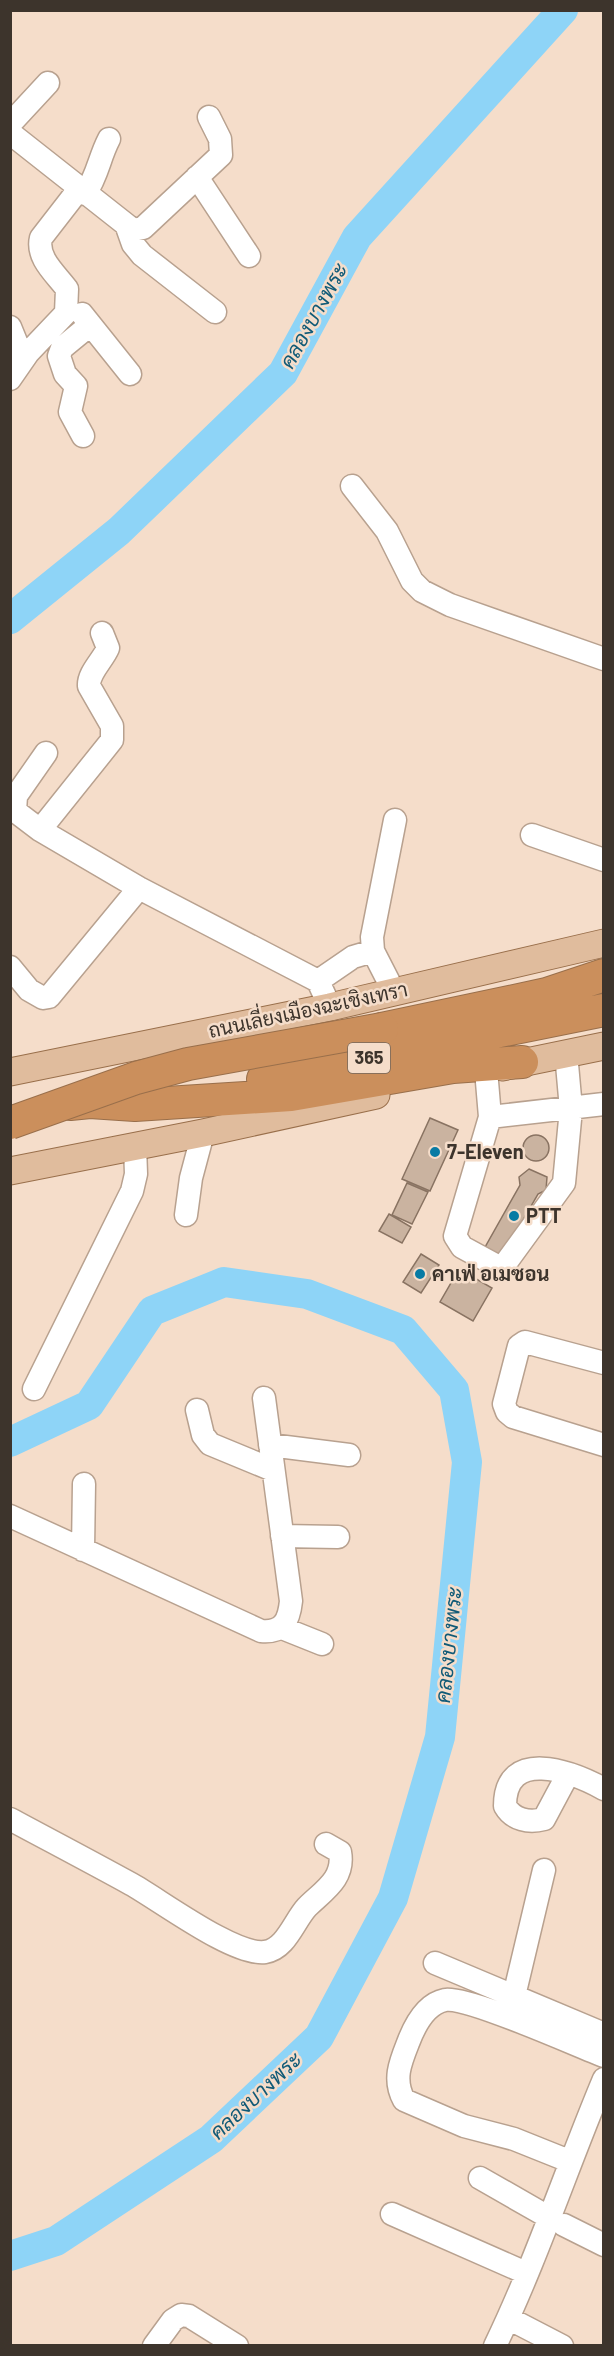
<svg xmlns="http://www.w3.org/2000/svg" width="614" height="2356" font-family="Barlow,Sarabun,sans-serif">
<rect width="100%" height="100%" fill="#f5ddca"/>
<g fill="none" stroke-linecap="round" stroke-linejoin="round">
<!-- river -->
<path stroke="#8ed4f7" stroke-width="30" d="M10,619L119,531L283,373L357,237L563,10
M10,1442L89,1405L152,1311L224,1282L307,1294L403,1330L454,1390L467,1462L440,1737L393,1898L319,2037L211,2139L56,2241L10,2256"/>
</g>
<!-- building -->
<path fill="#cab3a0" stroke="#897362" stroke-width="1.5" d="M430,1118L458,1130L430,1191L402,1179Z
M523 1148a13 13 0 1 1 26 0a13 13 0 1 1-26 0Z
M529,1169L547,1177L546,1190L538,1194L501,1258L484,1249L520,1185L519,1177Z
M407,1183L428,1192L412,1224L392,1215Z
M389,1214L411,1227L402,1243L379,1231Z
M421,1254L439,1265L421,1293L403,1282Z
M459,1269L492,1288L473,1321L440,1302Z"/>
<g fill="none" stroke-linecap="round" stroke-linejoin="round">
<defs>
<path id="minor" d="M10,124L48,83
M10,133L133,230L143,228L221,155L220,139L209,117
M197,177L249,256
M85,194C98,175 99,158 109,139
M127,227L133,244L142,255L215,312
M82,314L130,374
M10,327L23,359
M10,379L28,353L66,313L67,289C56,274 36,258 41,238L79,189
M83,436L70,412L76,386L65,374L59,356L62,348L90,325
M352,486L387,531L412,581L422,591L450,605L604,659
M46,753L16,796L15,811L40,830L139,888L318,981L330,1007
M40,830L112,740V726L89,686C88,673 103,660 108,648L102,633
M532,835L604,860
M10,967L29,990L43,998L49,997L139,888
M318,981L353,957L373,951
M394,992L373,951L372,937L395,820
M486,1070L490,1117L455,1236L462,1247L497,1266L505,1264L564,1183L571,1109L566,1053
M490,1117L604,1104
M186,1215L191,1178L203,1133
M604,1363L525,1342L519,1346L504,1404L507,1412L513,1417L604,1445
M34,1389L132,1191L136,1174L135,1146
M197,1410L203,1435L210,1444L273,1470
M270,1445L349,1455
M10,1516L261,1631C283,1633 289,1621 291,1601L264,1398
M282,1536L338,1537
M83,1550L84,1484
M282,1628L322,1644
M568,1774L544,1819C529,1823 513,1820 505,1806C505,1747 571,1771 604,1789
M10,1819C51,1841 91,1862 131,1884C160,1900 234,1956 265,1952C286,1949 294,1921 307,1907C323,1891 345,1879 340,1852L326,1844
M435,1963L604,2034
M514,1996L544,1870
M569,2161L514,2139L464,2126L404,2100C393,2080 400,2063 408,2043C414,2027 425,2004 445,2000C468,1996 575,2045 604,2056
M480,2178L550,2218
M392,2214L526,2273
M564,2225L604,2245
M508,2318L562,2346
M154,2346L173,2320L181,2315L189,2316L237,2346
M495,2346C537,2259 567,2167 604,2079"/>
<path id="major" d="M502,1067L604,1046
M10,1072L330,1007L604,943
M10,1171L203,1133L376,1095"/>
<path id="highway" d="M382,1029L547,994L604,975
M263,1079L604,1010
M70,1104L90,1102L135,1105L291,1095L453,1067L522,1062"/>
</defs>
<!-- minor casing -->
<use href="#minor" stroke="#b8a18f" stroke-width="25"/>
<!-- major casing -->
<use href="#major" stroke="#996f4b" stroke-width="29"/>
<!-- highway casing -->
<use href="#highway" stroke="#996f4b" stroke-width="34"/>
<!-- minor -->
<use href="#minor" stroke="#fff" stroke-width="22"/>
<!-- major -->
<use href="#major" stroke="#e0bc9d" stroke-width="27"/>
<!-- highway -->
<use href="#highway" stroke="#cb8f5c" stroke-width="32"/>
<defs>
<path id="highway-bridge" d="M10,1123L136,1078L188,1064L382,1029"/>
</defs>
<!-- highway-bridge casing -->
<use href="#highway-bridge" stroke="#996f4b" stroke-width="34" stroke-linecap="butt"/>
<!-- highway-bridge -->
<use href="#highway-bridge" stroke="#cb8f5c" stroke-width="32"/>
</g>
<!-- markers -->
<g fill="#087ba4" stroke="#f5ddca" stroke-width="2">
<circle cx="435" cy="1152" r="6"/>
<circle cx="514" cy="1216" r="6"/>
<circle cx="420" cy="1274" r="6"/>
</g>
<g text-anchor="middle" stroke-width="5" stroke-linejoin="round" paint-order="stroke">
<!-- shield labels -->
<rect fill="#f5ddca" stroke="#74675b" stroke-width="1.5" x="348" y="1043" width="42" height="30" rx="4.5"/>
<g font-size="18" font-weight="bold" fill="#3d342c">
<text x="369" y="1064">365</text>
</g>
<!-- street labels -->
<g font-size="20" fill="#3d342c" stroke="#f5ddca">
<text transform="translate(308 1010) rotate(-12)" y="7">ถนนเลี่ยงเมืองฉะเชิงเทรา</text>
</g>
<!-- poi labels -->
<g font-size="20" font-weight="bold" fill="#3d342c" stroke="#f5ddca" text-anchor="start">
<text x="447" y="1159">7-Eleven</text>
<text x="526" y="1223">PTT</text>
<text x="432" y="1281">คาเฟ่ อเมซอน</text>
</g>
<!-- water labels -->
<g font-size="21" font-style="italic" fill="#105a77" stroke="#f5ddca">
<text transform="translate(314 316) rotate(-61)" y="7">คลองบางพระ</text>
<text transform="translate(449 1645) rotate(-84)" y="7">คลองบางพระ</text>
<text transform="translate(256 2096) rotate(-43)" y="7">คลองบางพระ</text>
</g>
</g>
<!-- border -->
<rect width="614" height="2356" fill="none" stroke="#3d342c" stroke-width="24"/>
</svg>
